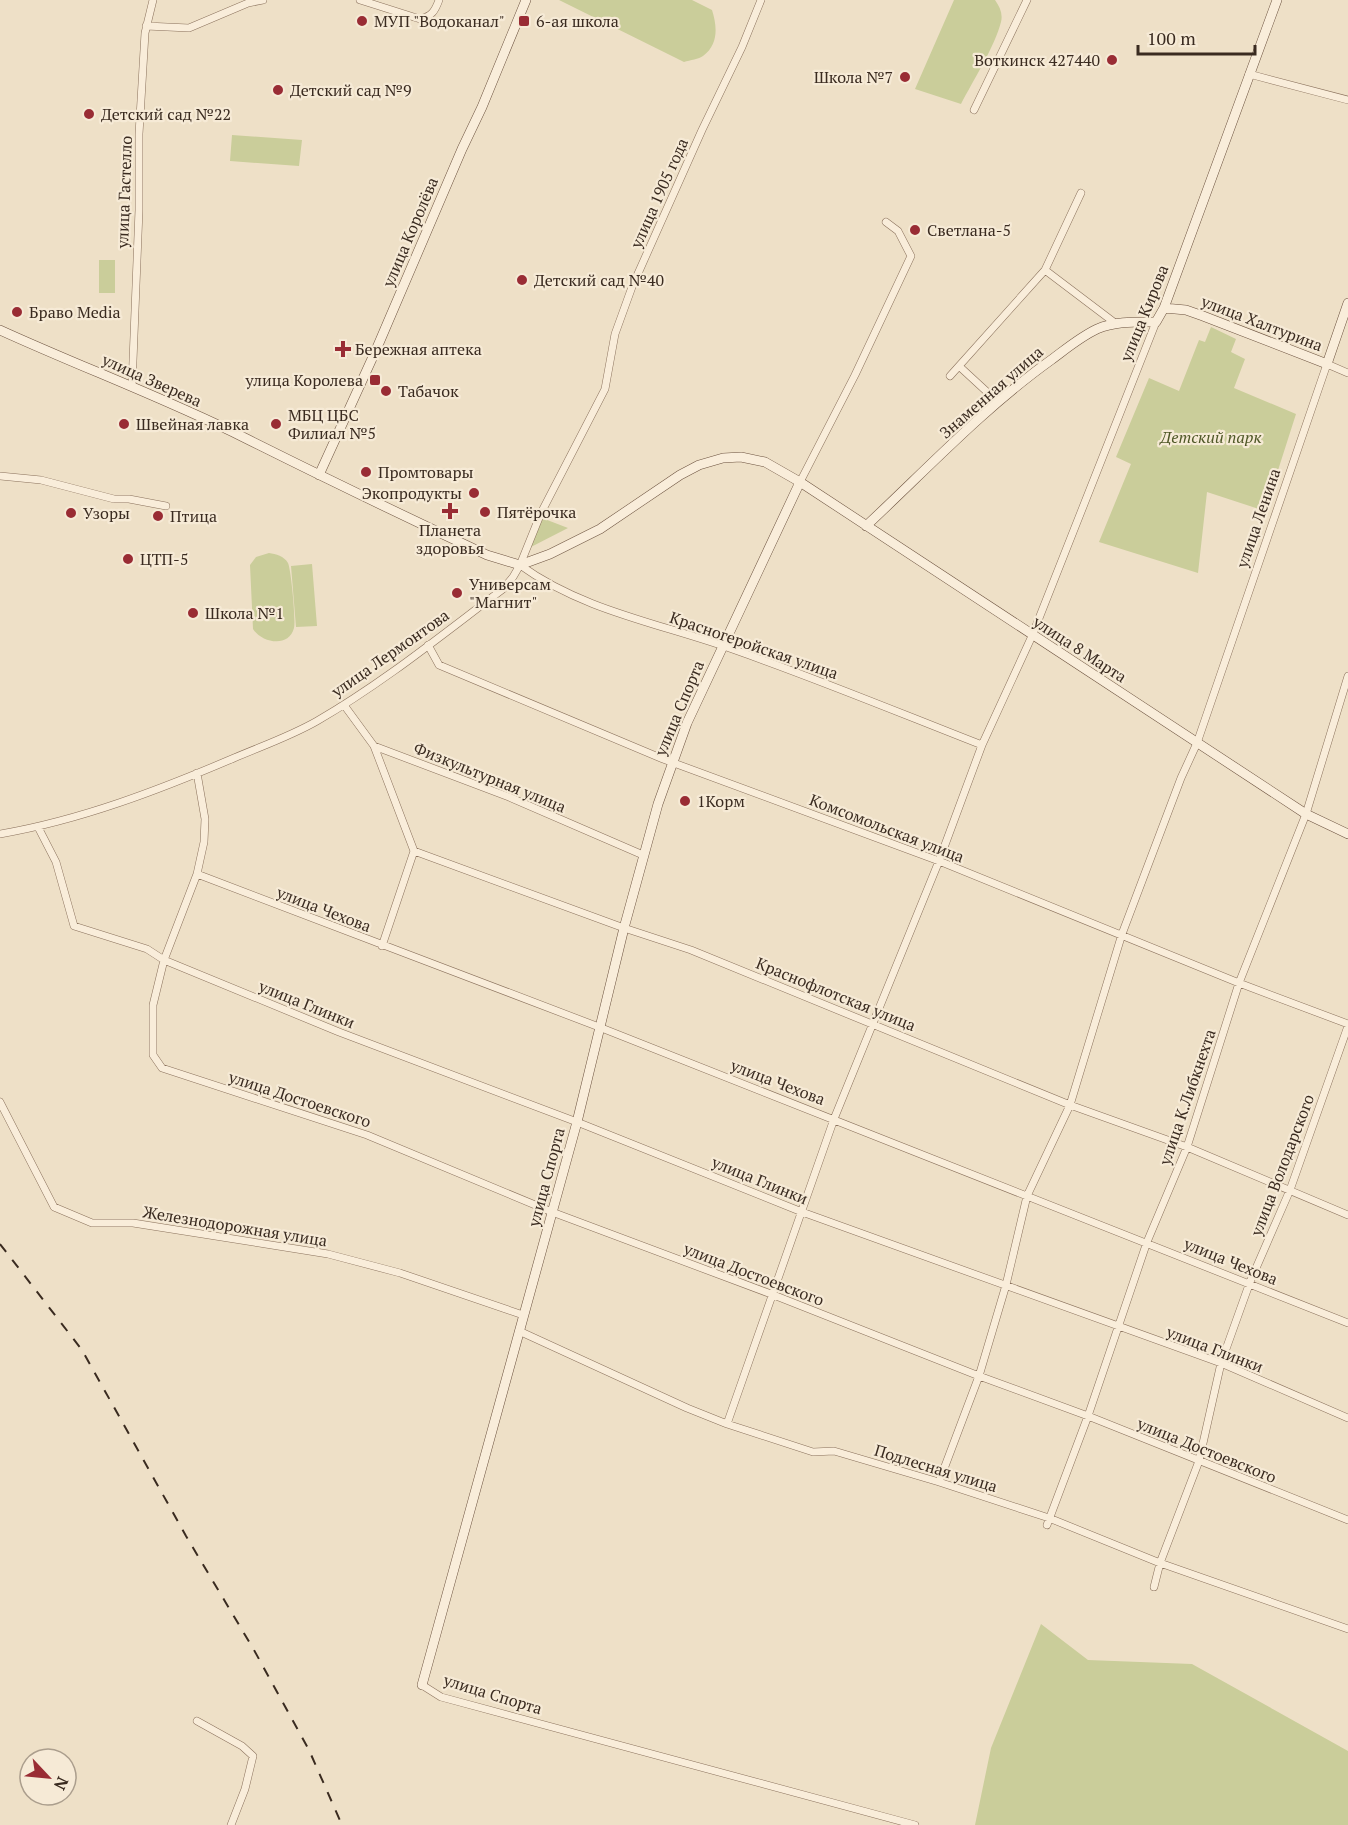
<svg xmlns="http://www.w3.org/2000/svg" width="1348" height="1825" font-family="'PT Serif',serif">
<rect width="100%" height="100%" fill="#eee0c7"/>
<!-- green -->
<path fill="#cacd9a" d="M559,0H692L712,10C717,26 719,44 703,56C699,59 690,60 684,62Z
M954,0H995C1000,7 1003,14 1001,22C995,46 973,81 961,104L915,89Z
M232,135L302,140L299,166L230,161Z
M99,260H115V293H99Z
M1211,327L1236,339L1231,352L1245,359L1234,388L1296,414L1265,511L1207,492L1198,573L1099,542L1131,464L1116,457L1149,378L1179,391L1199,340L1205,342Z
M542,518L568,528L529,548Z
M269,553C276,554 284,556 288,563C291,569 296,621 294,628C289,648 262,643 253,629L250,565L256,557Z
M312,564L317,626L296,627L291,566Z
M1041,1624L1088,1660L1192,1664L1348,1751V1825H975L991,1748Z"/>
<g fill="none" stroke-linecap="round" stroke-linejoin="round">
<defs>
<path id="street" d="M360,0L420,19C432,16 435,11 439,0
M146,26L189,28L248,3L263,0
M1249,74L1348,100
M974,110L1027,0
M1045,270L1115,323
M960,367L998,402
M950,376L1045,270L1081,193
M132,386L139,210V134L145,33L153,0
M0,476L41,480L114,499H129L166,506
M800,482L855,375L911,256L898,231L886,222
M520,565C583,611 663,624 735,650C818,679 900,713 982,745
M428,645L439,665L663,759L939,861L1239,983L1348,1024
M344,705L374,746L509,797L643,855
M374,746L414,851L624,928L691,950L1070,1105L1187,1147L1348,1215
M197,773L205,819L204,842L197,874L164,960L153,1005V1055L162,1068L367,1135L552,1212L771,1294L979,1376L1088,1416L1348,1520
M38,827L56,862L74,926L147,949L164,960L339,1032L577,1122L802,1212L1221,1363L1348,1418
M0,834C81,820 159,790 234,758C262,746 291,736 317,721C383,683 443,634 503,589L513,577L520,565L541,513L605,389L615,334L632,287L702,130L742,47L761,0
M197,874L599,1027L1348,1323
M382,946L414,851
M0,1102L54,1207L92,1223H133L328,1254L400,1273L523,1315
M519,1331L687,1408L727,1424L813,1452L834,1451L939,1482L1049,1518L1160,1563L1348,1629
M727,1424L834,1119L939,861L982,745L1032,636L1156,322
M939,1482L979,1376L1006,1285L1027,1196L1070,1105L1122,934L1181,778L1197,743L1327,364L1348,373
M1047,1525L1088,1416L1147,1242L1187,1147L1239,983L1306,814L1348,676
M1154,1587L1160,1563L1199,1461L1221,1363L1250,1282L1290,1190L1348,1026
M422,1685L441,1697L915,1825
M197,1721L242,1746L253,1756L245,1789L231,1825"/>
<path id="secondary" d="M1164,308L1186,310L1203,316L1327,364L1348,303
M0,330C81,367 165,398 245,438C325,478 406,517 487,555L520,565L550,554L600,529L680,475L699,465L723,458L741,457L765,462L800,482L1306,814L1348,834
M319,475L376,350L462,149L482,107L526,0
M866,526C926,470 984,408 1051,360C1066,349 1080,337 1097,329C1115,321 1136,322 1156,322L1164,308L1277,0
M422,1685L577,1122L624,928L658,804L687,723L800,482"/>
</defs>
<!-- street casing -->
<use href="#street" stroke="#8a715c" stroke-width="8"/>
<!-- secondary casing -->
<use href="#secondary" stroke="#6c523f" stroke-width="10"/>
<!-- street -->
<use href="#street" stroke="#f9edda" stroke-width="7"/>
<!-- secondary -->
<use href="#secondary" stroke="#f9edda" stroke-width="9"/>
<!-- rail -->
<path stroke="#3a2b20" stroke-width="2" stroke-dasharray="10 10" stroke-linecap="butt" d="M0,1244L82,1350L186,1536L254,1650L309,1750L342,1825"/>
</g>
<!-- markers -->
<g fill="#992c34" stroke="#f6ead6" stroke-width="2">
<circle cx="362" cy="21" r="6"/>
<rect x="518" y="15" width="12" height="12" rx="3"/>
<circle cx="1112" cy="60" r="6"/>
<circle cx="905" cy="77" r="6"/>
<circle cx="278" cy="90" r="6"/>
<circle cx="89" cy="114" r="6"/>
<circle cx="915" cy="230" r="6"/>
<circle cx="522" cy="280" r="6"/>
<circle cx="17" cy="312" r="6"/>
<path d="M340 340h6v6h6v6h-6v6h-6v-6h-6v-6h6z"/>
<rect x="369" y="374" width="12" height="12" rx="3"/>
<circle cx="386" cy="391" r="6"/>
<circle cx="124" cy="424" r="6"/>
<circle cx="276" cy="424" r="6"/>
<circle cx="366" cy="472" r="6"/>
<circle cx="474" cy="493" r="6"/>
<path d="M447 502h6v6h6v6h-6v6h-6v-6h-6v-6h6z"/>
<circle cx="485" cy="512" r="6"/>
<circle cx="71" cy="513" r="6"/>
<circle cx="158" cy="516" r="6"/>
<circle cx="128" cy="559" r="6"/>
<circle cx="457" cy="593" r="6"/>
<circle cx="193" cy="613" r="6"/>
<circle cx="685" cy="801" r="6"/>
</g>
<g text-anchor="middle" stroke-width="4.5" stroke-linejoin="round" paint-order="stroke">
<!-- poi labels -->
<g font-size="16" fill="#3a2b20" stroke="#f6ead6" text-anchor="start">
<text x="374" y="27">МУП "Водоканал"</text>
<text x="536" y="27">6-ая школа</text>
<text x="1100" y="66" text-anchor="end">Воткинск 427440</text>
<text x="893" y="83" text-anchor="end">Школа №7</text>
<text x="290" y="96">Детский сад №9</text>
<text x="101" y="120">Детский сад №22</text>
<text x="927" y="236">Светлана-5</text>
<text x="534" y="286">Детский сад №40</text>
<text x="29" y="318">Браво Media</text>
<text x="355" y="355">Бережная аптека</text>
<text x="363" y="386" text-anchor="end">улица Королева</text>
<text x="398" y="397">Табачок</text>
<text x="288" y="421">МБЦ ЦБС<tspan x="288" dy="18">Филиал №5</tspan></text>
<text x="136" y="430">Швейная лавка</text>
<text x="378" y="478">Промтовары</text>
<text x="462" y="499" text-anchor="end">Экопродукты</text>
<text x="497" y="518">Пятёрочка</text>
<text x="83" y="519">Узоры</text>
<text x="170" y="522">Птица</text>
<text x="450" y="536" text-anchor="middle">Планета<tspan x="450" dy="18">здоровья</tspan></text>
<text x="140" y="565">ЦТП-5</text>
<text x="469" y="590">Универсам<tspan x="469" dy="18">"Магнит"</tspan></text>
<text x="205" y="619">Школа №1</text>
<text x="697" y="807">1Корм</text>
</g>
<!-- street labels -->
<g font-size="16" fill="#3a2b20" stroke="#f6ead6">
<text transform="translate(124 192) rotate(-88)" y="6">улица Гастелло</text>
<text transform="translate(659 193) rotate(-66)" y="6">улица 1905 года</text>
<text transform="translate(410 232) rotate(-67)" y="6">улица Королёва</text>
<text transform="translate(1144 313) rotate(-68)" y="6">улица Кирова</text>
<text transform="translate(1262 323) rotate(21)" y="6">улица Халтурина</text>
<text transform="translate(152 380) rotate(24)" y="6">улица Зверева</text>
<text transform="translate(991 392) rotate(-41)" y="6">Знаменная улица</text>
<text transform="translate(1258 518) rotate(-71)" y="6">улица Ленина</text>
<text transform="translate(754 645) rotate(19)" y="6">Красногеройская улица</text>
<text transform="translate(1080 649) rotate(33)" y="6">улица 8 Марта</text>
<text transform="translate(390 653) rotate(-35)" y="6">улица Лермонтова</text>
<text transform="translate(679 708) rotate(-67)" y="6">улица Спорта</text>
<text transform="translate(490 777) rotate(22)" y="6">Физкультурная улица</text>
<text transform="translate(887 828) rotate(21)" y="6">Комсомольская улица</text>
<text transform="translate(324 909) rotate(21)" y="6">улица Чехова</text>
<text transform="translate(836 994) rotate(22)" y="6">Краснофлотская улица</text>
<text transform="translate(307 1004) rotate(22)" y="6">улица Глинки</text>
<text transform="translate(778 1082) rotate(21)" y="6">улица Чехова</text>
<text transform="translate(1187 1097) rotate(-71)" y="6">улица К.Либкнехта</text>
<text transform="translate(300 1099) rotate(18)" y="6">улица Достоевского</text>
<text transform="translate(1282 1165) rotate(-69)" y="6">улица Володарского</text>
<text transform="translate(546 1177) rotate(-75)" y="6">улица Спорта</text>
<text transform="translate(760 1180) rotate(22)" y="6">улица Глинки</text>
<text transform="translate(235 1226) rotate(9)" y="6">Железнодорожная улица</text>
<text transform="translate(1231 1261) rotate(22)" y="6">улица Чехова</text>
<text transform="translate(754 1274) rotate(21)" y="6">улица Достоевского</text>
<text transform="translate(1215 1349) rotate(21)" y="6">улица Глинки</text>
<text transform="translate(1207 1450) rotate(22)" y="6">улица Достоевского</text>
<text transform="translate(936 1468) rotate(17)" y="6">Подлесная улица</text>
<text transform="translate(493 1694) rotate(17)" y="6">улица Спорта</text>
</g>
<!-- park labels -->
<g font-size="16" font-style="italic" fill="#4e5726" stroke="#f6ead6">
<text x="1211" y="443">Детский парк</text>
</g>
</g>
<!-- north arrow -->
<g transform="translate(48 1777) rotate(116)"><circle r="28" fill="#f6ead6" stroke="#ab9e8d" stroke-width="1.5"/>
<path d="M0-4.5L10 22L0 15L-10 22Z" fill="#992c34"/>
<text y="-9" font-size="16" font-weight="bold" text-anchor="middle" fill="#3a2b20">N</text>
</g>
<!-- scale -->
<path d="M1138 45v9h117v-9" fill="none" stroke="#3a2b20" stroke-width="3"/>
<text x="1147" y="45" font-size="18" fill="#3a2b20" stroke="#f6ead6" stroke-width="4.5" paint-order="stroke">100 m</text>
</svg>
